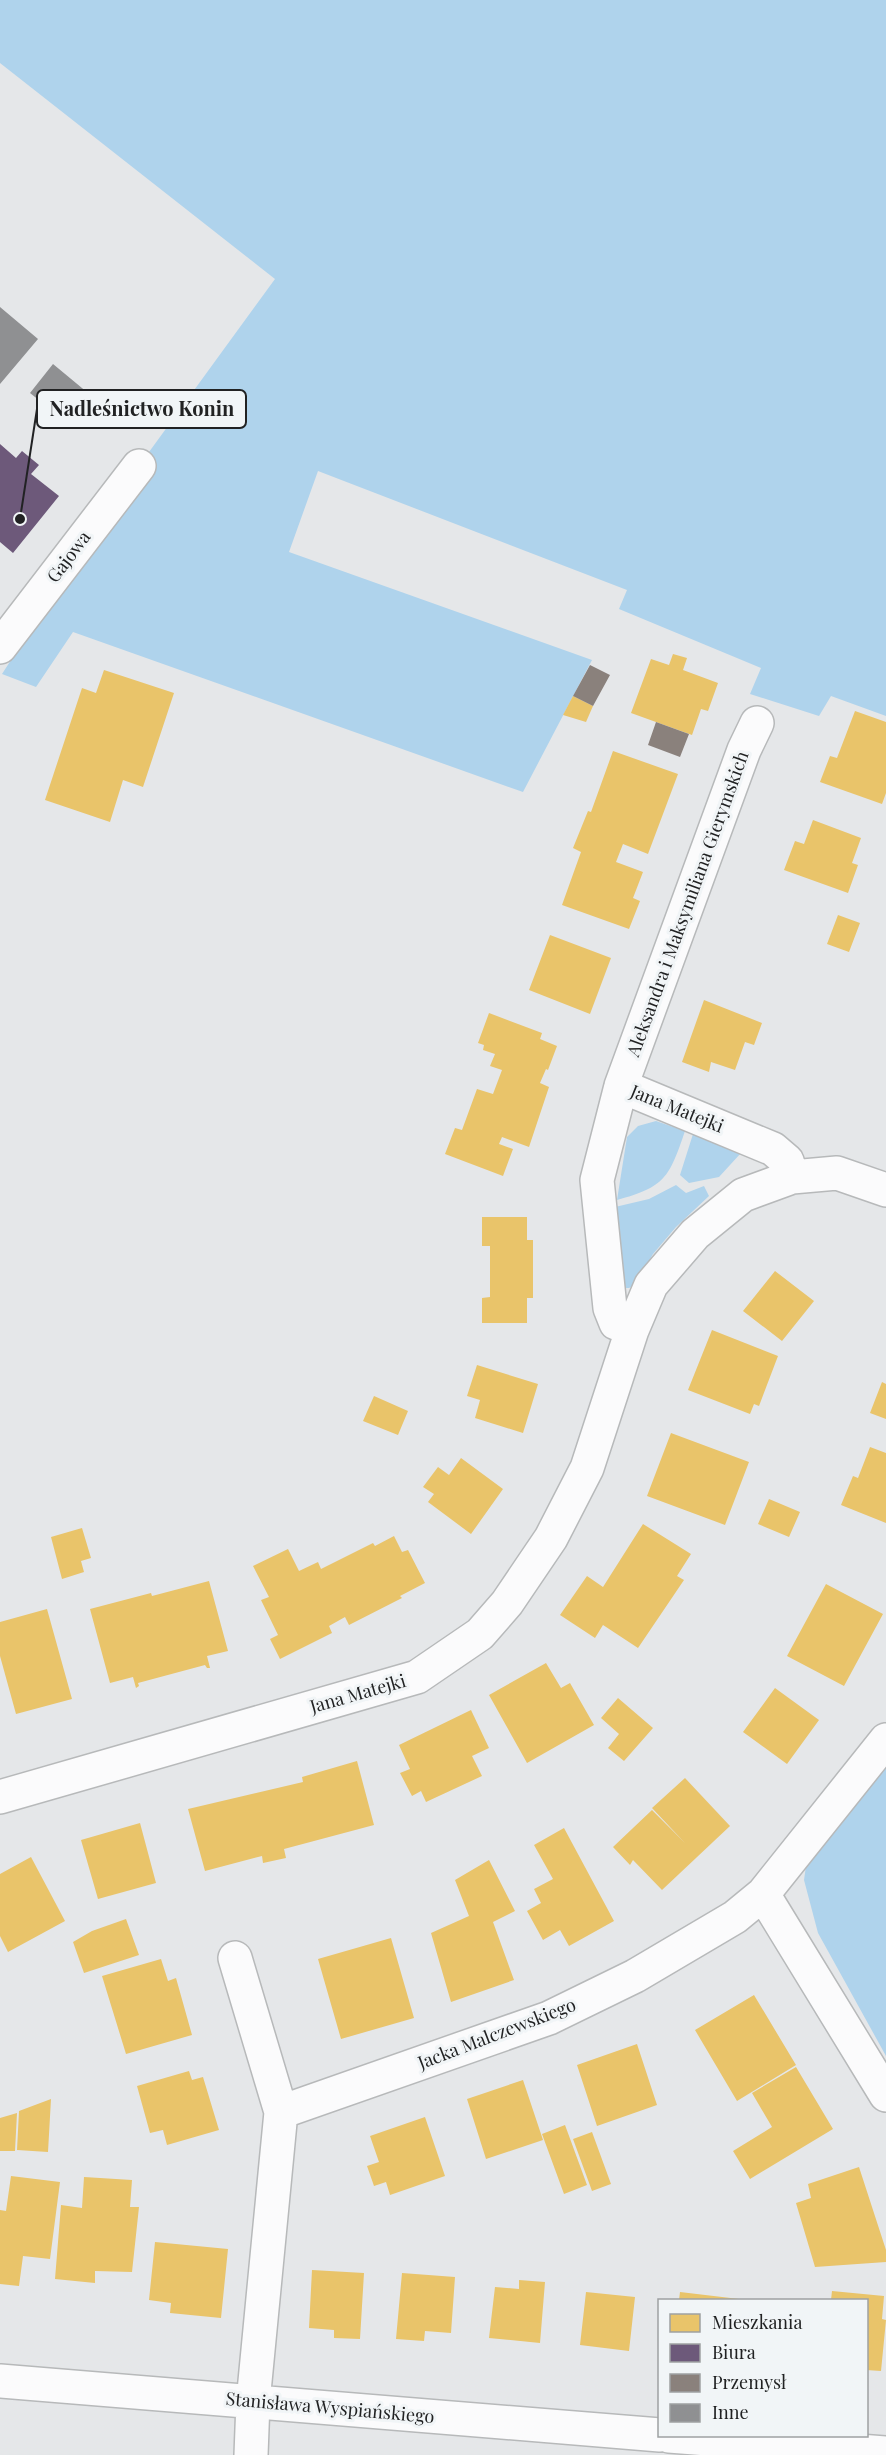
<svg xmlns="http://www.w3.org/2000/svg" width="886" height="2455" font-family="'Playfair Display',serif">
<rect width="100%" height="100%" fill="#e5e7e9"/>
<!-- green -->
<path fill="#afd3ec" d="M0,0H886V716L831,696L819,716L750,694L761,668L619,609L627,590L318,471L289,552L592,660L523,792L73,632L36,687L2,674L20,646L18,632L275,279L0,63Z
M656,1121L685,1131C669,1178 665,1187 617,1200L627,1137L638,1126Z
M693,1134L741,1153L719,1177L689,1183L680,1175Z
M676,1185L686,1193L704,1186L709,1196L676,1227L653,1254L635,1285L629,1288H623L615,1207L649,1199Z
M886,1767V2056L818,1933L804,1880L808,1852Z"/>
<!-- homes -->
<path fill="#e9c46a" d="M673,654L687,658L683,670L718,683L708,711L701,709L692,735L631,713L651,659L669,665Z
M104,670L174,693L143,787L123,780L110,822L45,800L82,688L96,693Z
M573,696L593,706L586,722L563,715Z
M855,711L886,722V793L882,804L820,782L830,756L837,758Z
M613,751L678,774L648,854L623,844L616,862L643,872L633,898L640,901L629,929L562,905L581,852L573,848L588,811L591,812Z
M813,820L861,838L852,863L858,865L848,893L784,870L795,841L804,844Z
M838,915L860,923L849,952L827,944Z
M550,935L611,958L590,1014L529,990Z
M704,1000L762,1023L754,1045L745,1042L735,1070L711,1062L709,1072L682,1062Z
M489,1013L542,1033L540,1039L557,1046L548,1070L546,1069L540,1083L549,1087L529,1147L502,1137L499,1144L513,1149L503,1176L445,1154L455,1128L462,1130L477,1089L493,1094L502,1070L490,1066L495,1054L483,1050L484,1045L478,1043Z
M482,1217H527V1240H533V1298H527V1323H482V1298L490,1297V1246H482Z
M775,1271L814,1301L782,1341L743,1311Z
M712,1330L778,1356L759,1406L754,1404L750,1414L688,1390Z
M477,1365L538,1384L523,1433L475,1418L480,1400L467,1396Z
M882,1382L886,1384V1419L870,1413Z
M374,1396L408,1411L398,1435L363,1421Z
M671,1433L749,1462L725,1525L647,1496Z
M870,1447L886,1453V1523L841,1505L853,1476L858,1478Z
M461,1458L503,1489L471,1534L428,1502L434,1494L423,1487L438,1467L449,1475Z
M769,1499L800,1512L789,1537L758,1524Z
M643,1524L691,1554L677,1576L684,1580L638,1648L603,1625L595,1638L560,1615L587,1576L603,1587Z
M82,1528L91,1558L81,1561L84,1572L62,1579L51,1537Z
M394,1536L402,1552L408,1550L425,1583L400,1596L402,1598L349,1625L345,1617L329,1626L332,1633L280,1659L270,1639L278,1635L261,1600L269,1597L253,1566L288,1549L299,1571L318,1562L321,1569L373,1543L375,1546Z
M209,1581L228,1651L207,1656L210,1668H207L205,1665L138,1683L139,1686L136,1688L133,1677L110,1683L90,1609L151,1593L152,1596Z
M826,1584L883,1614L844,1686L787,1656Z
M47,1609L72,1699L16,1714L0,1656V1622Z
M546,1663L561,1688L570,1683L594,1725L527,1763L489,1695Z
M775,1688L819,1720L787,1764L743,1732Z
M618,1698L653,1728L624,1761L608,1748L619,1734L601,1718Z
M471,1710L489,1748L472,1756L482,1776L426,1802L421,1791L412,1796L400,1773L410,1769L399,1745Z
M357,1761L374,1825L284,1849L286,1858L263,1863L262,1856L205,1871L188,1809L303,1782L302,1777Z
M685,1778L730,1826L662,1890L633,1860L630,1865L613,1847L652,1810L685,1843L652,1808Z
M140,1823L156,1883L98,1899L81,1840Z
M564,1828L614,1921L569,1946L560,1930L543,1940L527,1911L541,1903L534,1889L553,1879L534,1845Z
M31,1857L65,1921L8,1952L0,1936V1874Z
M489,1860L515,1911L493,1922L514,1980L451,2002L431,1933L469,1916L455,1880Z
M126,1919L139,1955L84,1973L73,1942L92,1931Z
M391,1938L414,2018L341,2039L318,1959Z
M161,1959L168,1981L176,1978L192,2035L126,2054L102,1976Z
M754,1995L796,2065L737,2101L695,2030Z
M637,2044L657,2105L597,2126L577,2065Z
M796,2067L833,2129L750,2179L733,2151L772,2127L752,2093Z
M189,2071L192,2080L203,2077L219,2130L167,2145L163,2130L150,2133L137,2086Z
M523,2080L543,2140L486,2159L467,2099Z
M51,2099L48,2152L17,2150L19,2111Z
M17,2113L15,2151H0V2118Z
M425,2117L445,2176L390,2195L386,2182L374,2186L367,2166L379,2162L370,2136Z
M565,2125L587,2185L564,2194L542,2134Z
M592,2132L611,2184L592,2191L573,2139Z
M859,2167L886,2250V2262L815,2267L796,2203L811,2198L808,2184Z
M11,2176L60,2182L50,2259L23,2256L19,2286L0,2284V2210L6,2211Z
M84,2177L132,2180L130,2207H139L132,2272L95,2271V2283L55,2279L61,2205L82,2208Z
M155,2242L228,2249L221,2318L170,2313L171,2303L149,2300Z
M312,2270L364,2273L360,2339L334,2338V2330L309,2328Z
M402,2273L455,2277L451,2333L425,2331L424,2341L396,2339Z
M519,2280L545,2282L540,2343L489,2338L495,2287L519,2289Z
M832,2291L884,2296L882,2319L886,2320L881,2371L866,2370V2300H831Z
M586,2292L635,2297L629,2351L580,2345Z
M680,2292L739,2299V2300H679Z"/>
<!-- offices -->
<path fill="#6d597a" d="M0,444L16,458L22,451L39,465L31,474L59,496L13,553L0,542Z"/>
<!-- industry -->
<path fill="#8a817c" d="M590,665L610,675L593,706L573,696Z
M656,722L689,734L680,757L648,745Z"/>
<!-- building -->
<path fill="#8f9092" d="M0,307L38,339L0,384Z
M53,364L88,393L65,421L30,393Z"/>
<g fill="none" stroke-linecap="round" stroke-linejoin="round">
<defs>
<path id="minor" d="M0,647L139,466
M621,1086L773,1149L787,1161L792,1177
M632,1330L616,1323L610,1308L597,1180L621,1086L744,750L757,723
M0,1797L417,1677L480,1634L507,1603L551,1538L587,1468L632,1330L651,1285L695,1234L743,1195L792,1177L837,1173L886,1190
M763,1894L886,2095
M235,1958L281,2112
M0,2381L660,2435
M669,2436L886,2453
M251,2455L253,2402L281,2112L549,2018L635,1976L735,1917L763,1894L886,1740"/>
</defs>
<!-- minor casing -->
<use href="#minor" stroke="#b7b9ba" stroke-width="36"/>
<!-- minor -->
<use href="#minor" stroke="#fbfbfc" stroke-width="33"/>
</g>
<g text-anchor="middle" stroke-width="6" stroke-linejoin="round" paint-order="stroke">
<!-- street labels -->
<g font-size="18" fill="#212223" stroke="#f1f5f7">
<text transform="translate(69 557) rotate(-53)" y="6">Gajowa</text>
<text transform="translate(688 904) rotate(-70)" y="6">Aleksandra i Maksymiliana Gierymskich</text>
<text transform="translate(677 1109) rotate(22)" y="6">Jana Matejki</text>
<text transform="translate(358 1694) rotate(-16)" y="6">Jana Matejki</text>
<text transform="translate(497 2034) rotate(-21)" y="6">Jacka Malczewskiego</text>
<text transform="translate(330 2408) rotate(5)" y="6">Stanisława Wyspiańskiego</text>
</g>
</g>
<!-- callouts -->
<path fill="none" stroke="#212223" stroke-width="2" d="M20 519L37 409"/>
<circle fill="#212223" stroke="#f1f5f7" stroke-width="2" cx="20" cy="519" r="6"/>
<rect fill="#f1f5f7" stroke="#212223" stroke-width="2" x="37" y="390" width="209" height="38" rx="6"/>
<g font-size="20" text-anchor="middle" font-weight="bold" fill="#212223">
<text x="142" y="416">Nadleśnictwo Konin</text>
</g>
<!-- legend -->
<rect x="658" y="2299" width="210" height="138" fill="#f1f5f7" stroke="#9ea1a2" stroke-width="1.5"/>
<rect x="670" y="2314" width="30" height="18" fill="#e9c46a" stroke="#9ea1a2" stroke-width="1.5"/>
<text x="712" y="2329" font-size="18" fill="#212223">Mieszkania</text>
<rect x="670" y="2344" width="30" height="18" fill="#6d597a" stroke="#9ea1a2" stroke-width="1.5"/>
<text x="712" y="2359" font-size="18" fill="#212223">Biura</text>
<rect x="670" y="2374" width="30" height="18" fill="#8a817c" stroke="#9ea1a2" stroke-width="1.5"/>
<text x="712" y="2389" font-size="18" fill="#212223">Przemysł</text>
<rect x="670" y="2404" width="30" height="18" fill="#8f9092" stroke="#9ea1a2" stroke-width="1.5"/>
<text x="712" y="2419" font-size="18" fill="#212223">Inne</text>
</svg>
